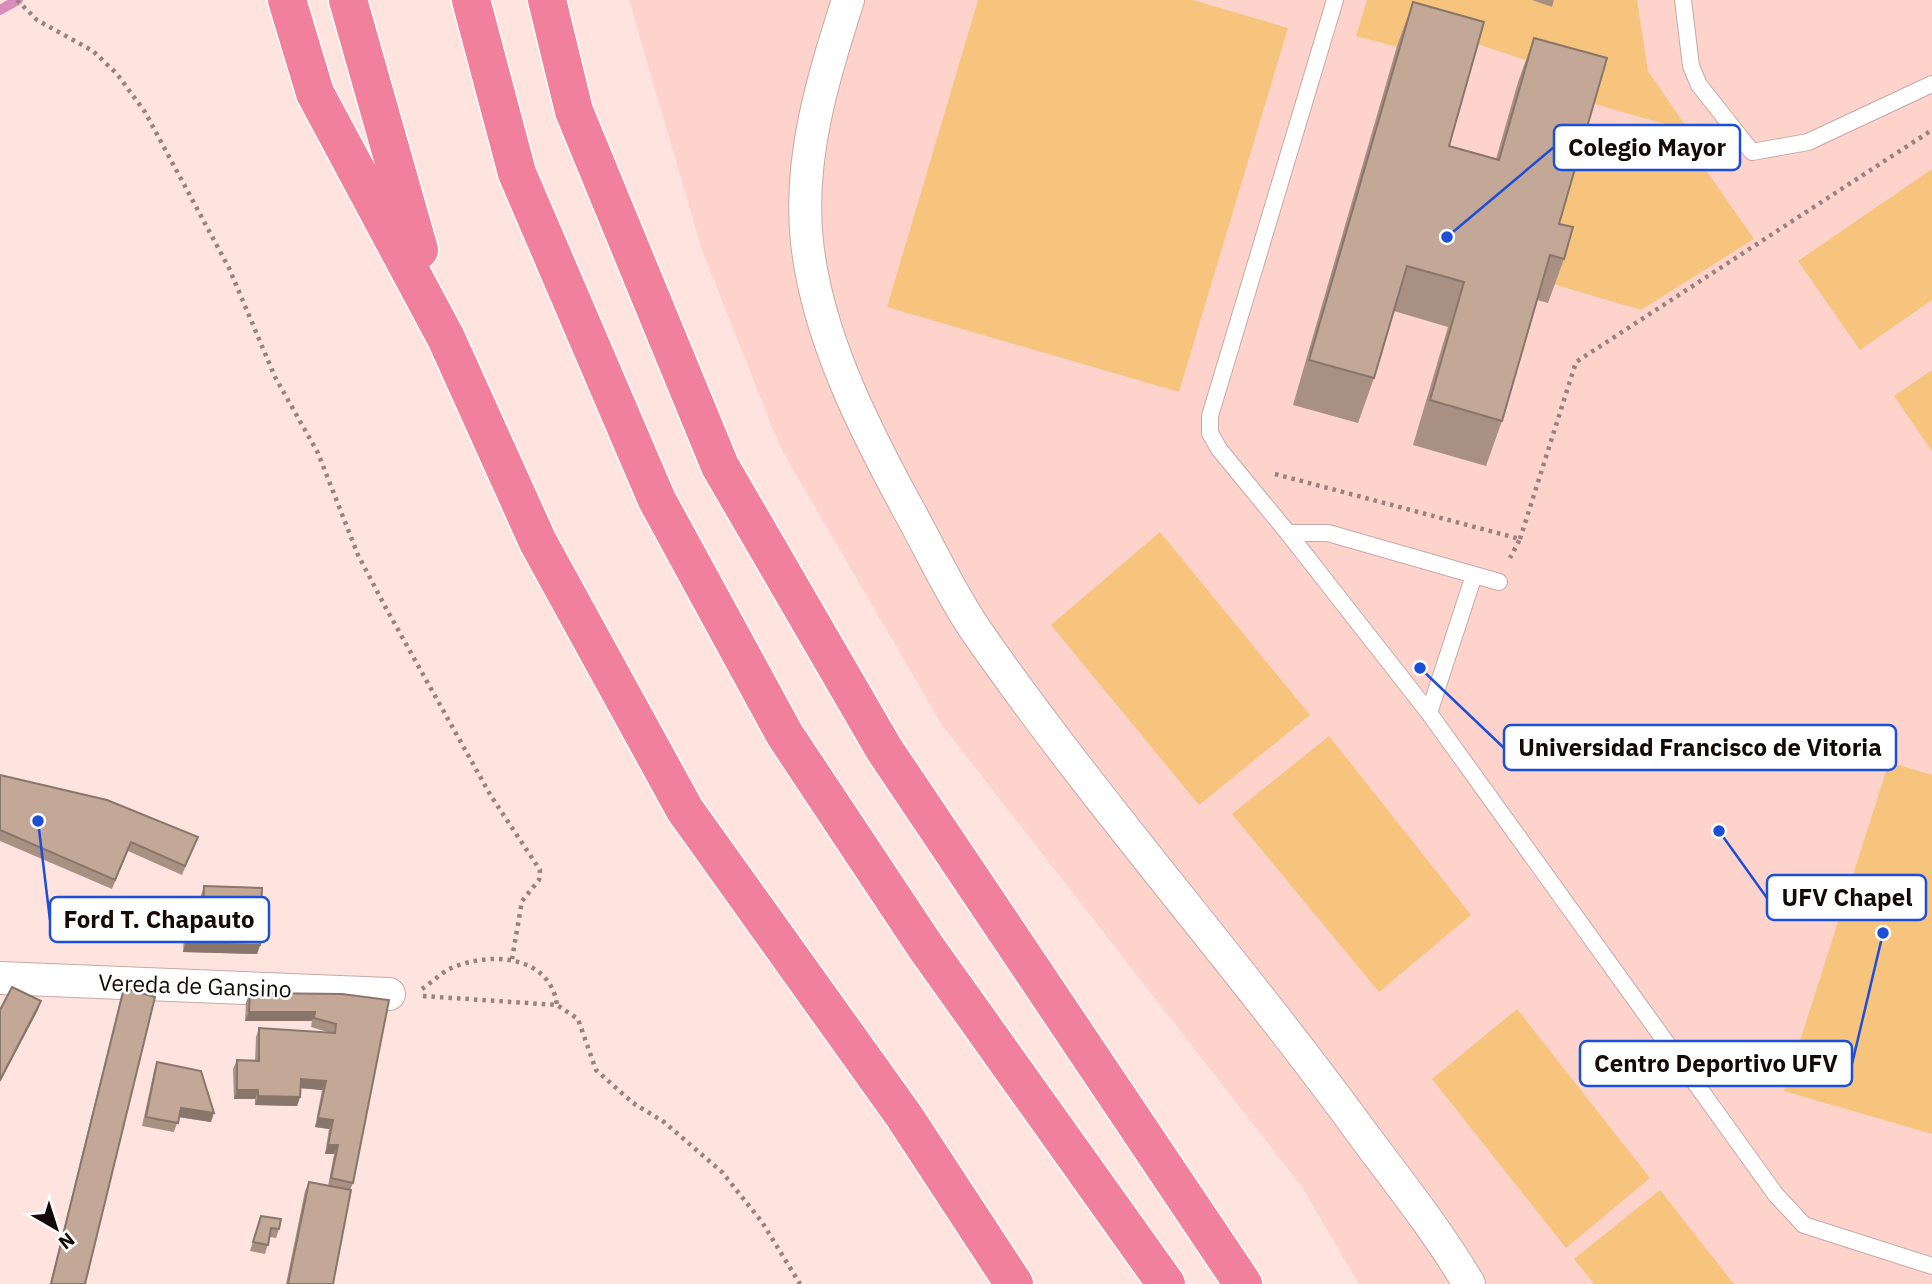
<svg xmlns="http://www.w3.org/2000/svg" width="1932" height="1284" font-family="'IBM Plex Sans',sans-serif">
<rect width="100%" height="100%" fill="#fee3df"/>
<!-- built -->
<path fill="#fdd3cc" d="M629,0H1932V1284H1359L1302,1187L942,725L780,447L702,250Z"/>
<!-- green -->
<path fill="#f6c47d" d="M978,0H1193L1288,28L1179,392L887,307Z
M1367,0H1637L1648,71L1689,131L1518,82L1531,62L1463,39L1457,63L1356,36Z
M1632,127L1687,143L1754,239L1641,310L1553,284L1543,268L1583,128L1626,140Z
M1932,169V300L1860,350L1798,261Z
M1932,370V451L1894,396Z
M1160,532L1310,715L1199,805L1051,625Z
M1329,736L1471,915L1379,992L1232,814Z
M1889,762L1932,775V1134L1784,1091Z
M1517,1009L1650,1178L1566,1248L1432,1079Z
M1660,1190L1734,1284H1594L1574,1259Z"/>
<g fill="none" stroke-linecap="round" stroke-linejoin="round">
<!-- stream -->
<path stroke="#d88dba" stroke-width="10" d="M0,10L18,0"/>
<defs>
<path id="lane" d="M1335,0L1210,416V433L1219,449L1288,533H1328L1499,582
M1683,0L1691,66L1699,85L1752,152L1808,142L1932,84
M1288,533L1429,713L1474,575
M1429,713L1776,1195L1804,1225L1932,1266"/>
<path id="street" d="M848,0C823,79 798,158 807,242C817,335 863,426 907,507C930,548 950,593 977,632C1098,806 1240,965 1365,1137C1401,1185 1439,1233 1469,1284
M0,978L389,994"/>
<path id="highway" d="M287,0L315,93L446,338L538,542L685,810L904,1116L1014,1284
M348,0L419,250
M471,0L517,173L657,500L785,735L925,946L1166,1284
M547,0L574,111L720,466L884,749L1243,1284"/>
</defs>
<!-- lane casing -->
<use href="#lane" stroke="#c8a8a3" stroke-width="18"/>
<!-- street casing -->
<use href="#street" stroke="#c8a8a3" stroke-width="34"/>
<!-- highway casing -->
<use href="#highway" stroke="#fff" stroke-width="41"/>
<!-- path -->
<path stroke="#96827f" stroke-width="4.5" stroke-dasharray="3.5 5" stroke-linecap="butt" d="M17,0L37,20L93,51L117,74L145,112L229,268L275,377L318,453L358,555L387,610L491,796L540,870L539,880L522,901L512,959
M1275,474L1520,539L1510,558
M1520,539L1576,362L1932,130
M422,989C431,983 440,974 449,969C488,951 550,954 557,1005
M423,996L557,1005L578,1019L596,1070L633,1103L664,1122L722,1172L762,1222L800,1284"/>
<!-- lane -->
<use href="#lane" stroke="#fff" stroke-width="16"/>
<!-- street -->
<use href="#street" stroke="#fff" stroke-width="32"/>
<!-- highway -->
<use href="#highway" stroke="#f0809b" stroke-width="38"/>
</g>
<!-- wall -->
<path fill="#a89083" d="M1532,0H1554L1552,7Z
M1413,2L1449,146L1496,159L1518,82L1534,38L1564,259L1548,303L1537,300L1502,421L1486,466L1413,445L1448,327L1394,311L1374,378L1358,423L1293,405L1397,46Z
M0,775L194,846L182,875L128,851L112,889L0,841Z
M204,886L260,945L257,954L183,952L184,933L187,924H200L201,895Z
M124,988L85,1284H50L121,997Z
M250,993L342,994L353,1183L350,1190L333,1284H286L305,1191L309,1182L328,1186L334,1154H325L329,1129L315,1127L322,1090L301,1088L300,1097L297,1106L255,1105V1099H234L233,1069L237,1060L255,1061L256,1037L259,1028L331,1033L311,1027L312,1021H245L246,1002Z
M157,1062L211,1122L179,1117L174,1132L142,1126L154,1071Z
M261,1216L279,1229L276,1238L270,1237L265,1254L250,1251Z"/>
<!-- shaded-wall -->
<path fill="#88766a" d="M186,943L260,945L257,954L183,952Z
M41,1001L38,1010L0,1082V1080Z
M249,1012H315L312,1021H245Z
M301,1079L326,1081L322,1090L298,1088Z
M237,1090H258L255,1099H234Z
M258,1096L300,1097L297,1106L255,1105Z
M181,1108L214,1113L211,1122L178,1117Z
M318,1118L333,1120L329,1129L315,1127Z
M328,1145H338L334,1154H325Z"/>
<!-- building -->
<path fill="#c3a898" stroke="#88766a" stroke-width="2" d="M1413,2L1484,22L1449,146L1499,160L1534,38L1607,58L1559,224L1573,227L1564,259L1550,255L1502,421L1430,400L1464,282L1407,266L1374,378L1309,360Z
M0,775L107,800L198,837L185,866L131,842L115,880L0,830Z
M204,886L262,888L260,945L186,943L187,924H203Z
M12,987L41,1001L0,1080V1010Z
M124,988L155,997L85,1284H51Z
M250,993L342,994L389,1000L353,1183L331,1178L338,1145H328L333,1120L318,1118L326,1081L301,1079L300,1097L258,1096V1090H237V1060L259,1061V1028L335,1033L336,1024L314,1018L315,1012H249Z
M157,1062L201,1071L214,1113L181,1108L178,1123L146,1117Z
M309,1182L351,1190L333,1284H288Z
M261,1216L281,1219L279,1229L271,1228L268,1245L253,1242Z"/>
<g text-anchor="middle" stroke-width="5" stroke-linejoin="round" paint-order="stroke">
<!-- street labels -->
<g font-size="23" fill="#140a08" stroke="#fff">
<text transform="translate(195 986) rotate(2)" y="8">Vereda de Gansino</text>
</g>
</g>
<!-- callouts -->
<path fill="none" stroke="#1d4ed8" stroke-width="2.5" d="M1447 237L1554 147M1420 668L1504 748M1719 831L1767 898M38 821L50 920M1883 933L1852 1064"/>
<g fill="#1d4ed8" stroke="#fff" stroke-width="2.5">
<circle cx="1447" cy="237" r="7"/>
<circle cx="1420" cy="668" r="7"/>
<circle cx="1719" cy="831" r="7"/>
<circle cx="38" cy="821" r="7"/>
<circle cx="1883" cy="933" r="7"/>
</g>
<g fill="#fff" stroke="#1d4ed8" stroke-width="2.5">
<rect x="1554" y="125" width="186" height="45" rx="7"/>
<rect x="1504" y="725" width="392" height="45" rx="7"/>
<rect x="1767" y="875" width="159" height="45" rx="7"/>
<rect x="50" y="897" width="219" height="45" rx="7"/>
<rect x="1580" y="1041" width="272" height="45" rx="7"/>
</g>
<g font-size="24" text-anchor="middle" font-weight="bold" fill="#140a08">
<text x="1647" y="156">Colegio Mayor</text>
<text x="1700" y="756">Universidad Francisco de Vitoria</text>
<text x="1847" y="906">UFV Chapel</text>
<text x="159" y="928">Ford T. Chapauto</text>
<text x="1716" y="1072">Centro Deportivo UFV</text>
</g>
<!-- north arrow -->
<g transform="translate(56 1228) rotate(141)" stroke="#ffffff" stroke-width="5" paint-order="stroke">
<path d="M0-5L12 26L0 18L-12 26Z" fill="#140a08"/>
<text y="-10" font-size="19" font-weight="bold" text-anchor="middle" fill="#140a08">N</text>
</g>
</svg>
